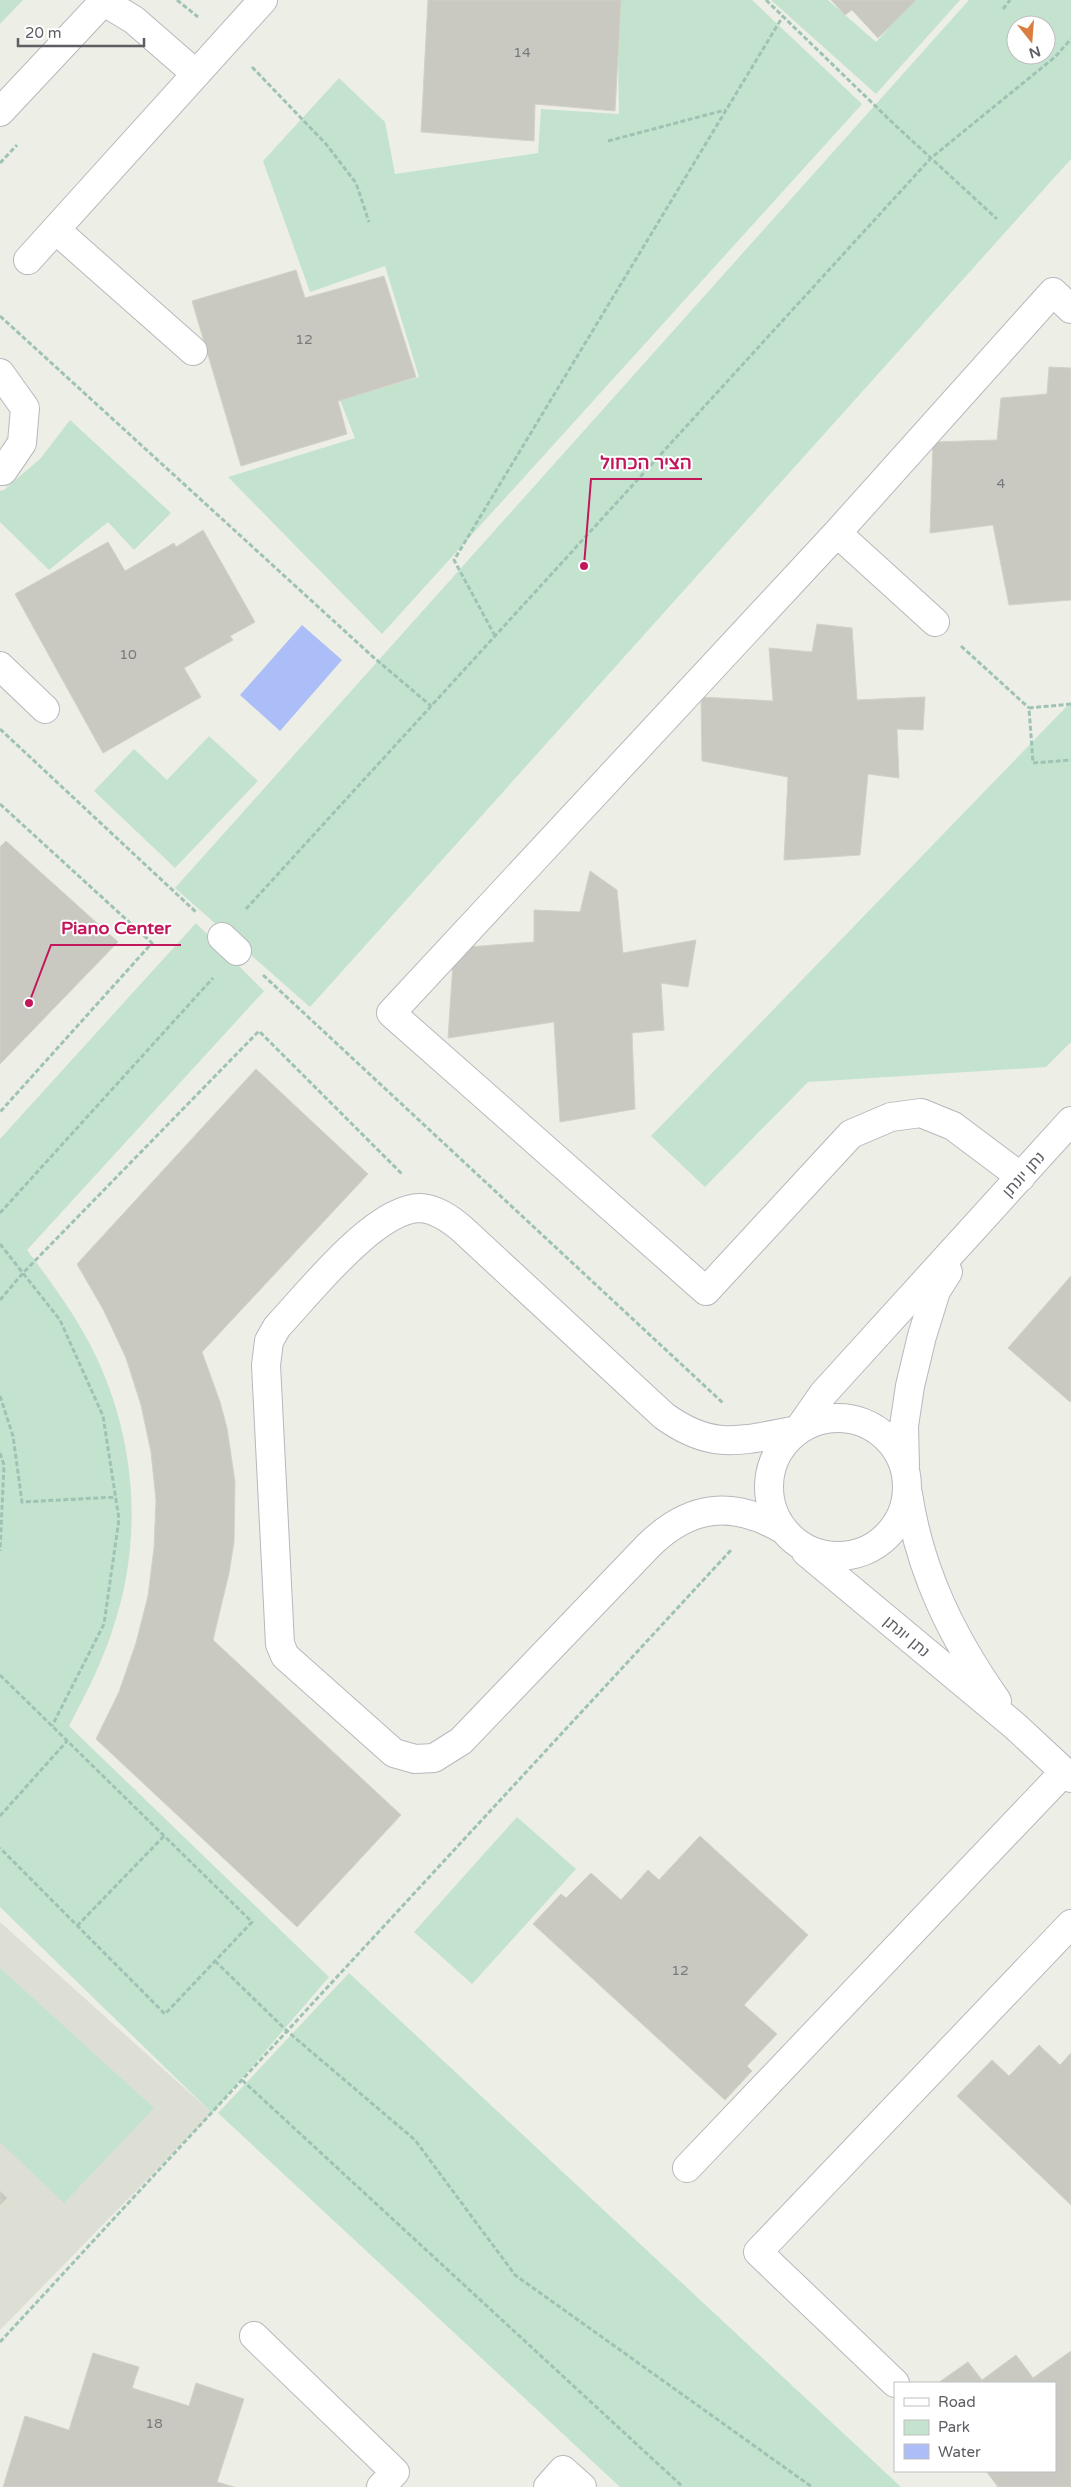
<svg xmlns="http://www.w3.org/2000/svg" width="1071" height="2487" font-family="'Varela Round',Heebo,sans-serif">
<rect width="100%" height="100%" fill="#edeee5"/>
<!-- education -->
<path fill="#ddded4" d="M0,1922L212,2113L0,2330Z"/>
<!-- green -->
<path fill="#c4e3ce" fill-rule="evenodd" d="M0,0H23L0,24Z
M617,0H752L862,104L382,634L228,477L355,438L340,400L419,377L385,266L310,292L263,161L339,78L385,122L395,174L538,153L541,109L619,114Z
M771,0H828L876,42L914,0H960L876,94Z
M969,0H1071V159L310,1007L175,888ZM1016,25H1046V55H1016Z
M70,420L171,513L134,550L108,522L49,570L0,522V491L4,490L41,458Z
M1071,702V1042L1046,1067L808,1082L705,1187L651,1136Z
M209,736L258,781L175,868L94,791L134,749L167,780Z
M196,923L264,991L27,1250C48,1278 69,1306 86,1337C134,1424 145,1528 115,1622C104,1659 87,1692 69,1726L329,1977L212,2113L0,1907V1139Z
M517,1817L576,1869L472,1984L414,1932Z
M0,1968L154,2108L64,2203L0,2142Z
M349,1973L901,2487H620L218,2113Z"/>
<!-- water -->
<path fill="#acbef7" d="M302,625L342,660L280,731L240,695Z"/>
<!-- building -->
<path fill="#c9c9c2" stroke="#d2d2c4" d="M428,0H621L615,111L535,104L534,141L421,132Z
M831,0H916L878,38L852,10L845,15Z
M296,270L305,298L384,276L416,377L338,401L347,434L241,466L192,301Z
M1049,367L1071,368V600L1009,605L993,525L930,533L933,442L997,440L1001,398L1047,394Z
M203,530L255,622L230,636L233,640L184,668L201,697L103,753L15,594L108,542L125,571L174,543L176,547Z
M817,624L852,628L857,700L925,697L923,730L897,729L899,778L868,774L860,855L784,860L788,777L702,761L701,697L773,701L769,648L812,652Z
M6,841L118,942L0,1064V847Z
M590,871L617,890L623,953L696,940L688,987L661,983L664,1030L632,1033L635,1109L560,1122L554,1022L448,1038L454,948L534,942V910L580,912Z
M256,1069L368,1174L202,1352L220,1402L227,1428L235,1482L234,1542L229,1573L213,1640L401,1815L297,1927L96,1739L119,1692L136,1643L148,1596L154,1548L156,1500L151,1452L141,1405L126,1358L104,1311L77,1264Z
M1071,1276V1401L1070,1402L1008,1348Z
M700,1836L808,1935L744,2005L777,2034L747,2066L752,2071L725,2100L533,1924L561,1894L566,1898L591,1873L621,1900L648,1870L659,1880Z
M1039,2045L1060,2065L1071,2053V2205L957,2096L992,2060L1009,2076Z
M0,2191L7,2198L0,2205Z
M1071,2351V2487H998L986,2471H1055V2383H938L968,2362L982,2380L1016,2355L1033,2378Z
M93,2353L139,2367L132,2388L189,2406L196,2383L244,2399L217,2482L234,2487H3L25,2416L69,2430Z"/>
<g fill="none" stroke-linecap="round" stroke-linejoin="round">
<defs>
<path id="minor" d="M101,0L134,20L196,74
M0,112L105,0
M56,230L193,351
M28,260L263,0
M0,373L25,408L22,443L3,471H0
M837,533L935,622
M0,666L45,709
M222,937L237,951
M1021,1177L953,1126L921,1113L891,1117L851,1134L706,1291L391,1013L837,533L1053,292L1071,309
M769 1487a69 69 0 1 1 138 0a69 69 0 1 1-138 0Z
M905,1466L904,1426L910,1386L922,1336L936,1291L948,1272
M908,1494C920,1572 952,1637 997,1701
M782,1529C732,1500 690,1505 649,1545L461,1741L434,1758L415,1759L394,1753L285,1656L280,1644L266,1365L269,1341L277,1327C308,1294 375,1208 420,1208C436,1209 449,1218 461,1228L664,1416C714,1452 742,1440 798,1430L823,1394L1071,1121
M806,1552L1015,1726L1071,1778
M687,2168L1064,1772
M254,2336L395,2472L381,2487
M895,2383L758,2252L1071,1924
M548,2487L563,2470L582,2487"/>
</defs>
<!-- minor casing -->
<use href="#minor" stroke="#b7b8be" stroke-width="30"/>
<!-- path -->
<path stroke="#9ec3b5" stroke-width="3" stroke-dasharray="5 2.5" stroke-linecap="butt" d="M177,0L198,17
M766,0L895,125L997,219
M1003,9L1010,0
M252,67L326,144L356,183L369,222
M608,141L725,110
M0,163L17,145
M0,316L372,656L431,706
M495,636L454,560L783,16
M961,646L1029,708
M1071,704L1029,708L1033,763L1071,760
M0,729L197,913
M0,804L152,943L0,1112
M246,909L931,158L1055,57L1071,39
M263,975L723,1403
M0,1213L213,978
M0,1244L60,1320L103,1416L119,1519L104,1624L52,1726
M0,1300L23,1273L259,1031L403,1175
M0,1396L13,1436L22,1502L116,1497
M0,1453L4,1465L0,1551
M0,1675L252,1922L165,2014L0,1848
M0,1816L67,1741
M77,1926L164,1836
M215,1961L287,2031L415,2140L515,2275L812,2487
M242,2080L683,2487
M0,2342L732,1549"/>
<!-- minor -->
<use href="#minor" stroke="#fff" stroke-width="28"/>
</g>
<g text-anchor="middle" stroke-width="4" stroke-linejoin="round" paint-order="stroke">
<!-- number labels -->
<g font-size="14" fill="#78797c">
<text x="522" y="57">14</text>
<text x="304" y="344">12</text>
<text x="1001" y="488">4</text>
<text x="128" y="659">10</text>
<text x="680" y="1975">12</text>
<text x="154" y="2428">18</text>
</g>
<!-- street labels -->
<g font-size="16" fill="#5d5e64" stroke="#fff">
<text transform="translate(1023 1174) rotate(-48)" y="6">נתן יונתן</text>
<text transform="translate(907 1636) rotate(40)" y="6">נתן יונתן</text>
</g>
</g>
<!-- callouts -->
<path fill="none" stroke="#c2185b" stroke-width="2" d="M584 566L591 479H702M29 1003L51 945H181"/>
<g fill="#c2185b" stroke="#fff" stroke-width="2">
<circle cx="584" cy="566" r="5"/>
<circle cx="29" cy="1003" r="5"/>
</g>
<g font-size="18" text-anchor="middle" font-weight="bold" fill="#c2185b" stroke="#fff" stroke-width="4" stroke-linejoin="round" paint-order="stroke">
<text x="646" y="469">הציר הכחול</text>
<text x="116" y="934">Piano Center</text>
</g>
<!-- legend -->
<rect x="894" y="2382" width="162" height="90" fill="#ffffff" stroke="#bebfc1"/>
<rect x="904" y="2398" width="25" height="8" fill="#ffffff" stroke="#bebfc1"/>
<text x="938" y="2407" font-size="15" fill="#5d5e64">Road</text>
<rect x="904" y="2420" width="25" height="15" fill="#c4e3ce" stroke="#bebfc1"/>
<text x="938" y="2432" font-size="15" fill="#5d5e64">Park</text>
<rect x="904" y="2444" width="25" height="15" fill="#acbef7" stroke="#bebfc1"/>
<text x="938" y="2457" font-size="15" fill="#5d5e64">Water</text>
<!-- north arrow -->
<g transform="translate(1031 40) rotate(163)"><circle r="24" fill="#ffffff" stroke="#bebfc1"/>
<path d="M0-4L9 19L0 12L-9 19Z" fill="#d97d40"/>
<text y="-8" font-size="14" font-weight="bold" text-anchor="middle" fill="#5d5e64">N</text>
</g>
<!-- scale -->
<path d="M18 38v8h126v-8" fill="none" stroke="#5d5e64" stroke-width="2.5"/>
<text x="25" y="38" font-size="15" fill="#5d5e64" stroke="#ffffff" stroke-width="4" paint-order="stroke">20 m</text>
</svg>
